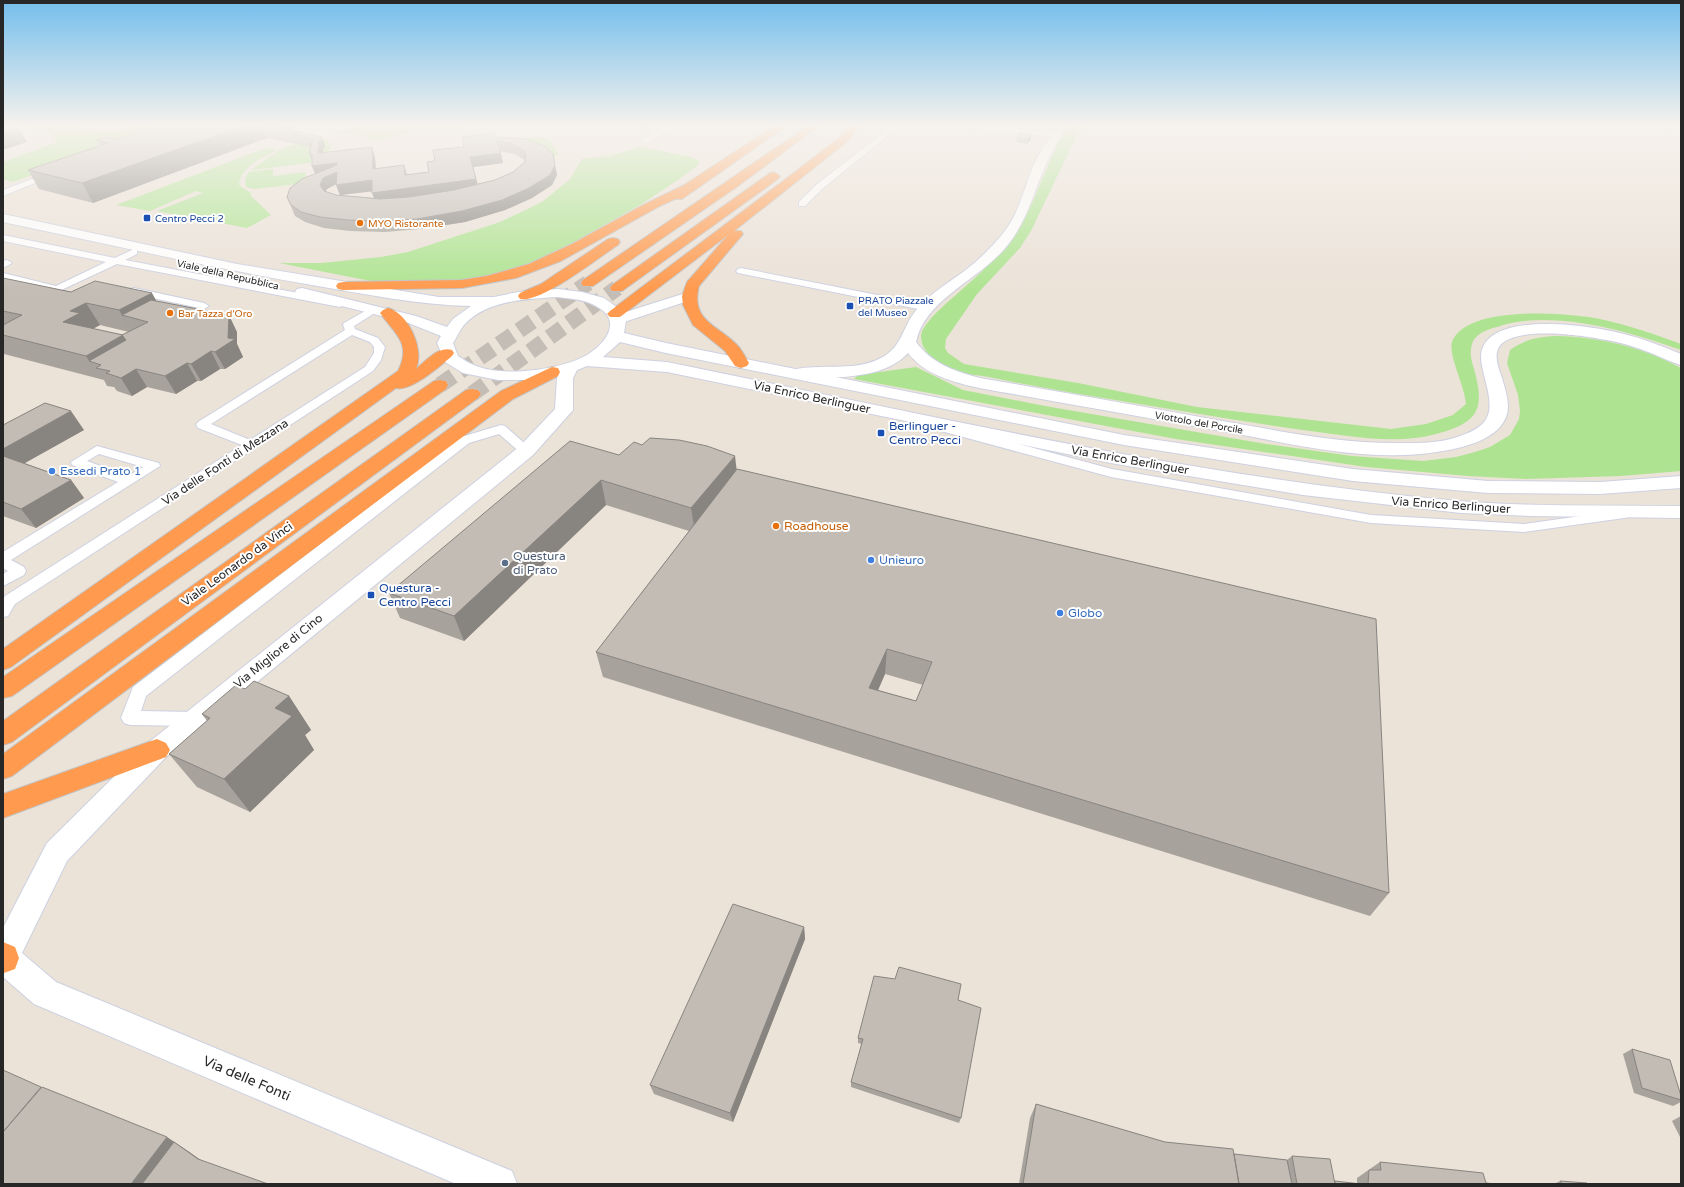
<svg xmlns="http://www.w3.org/2000/svg" width="1684" height="1187" font-family="'Varela Round',sans-serif">
<rect width="100%" height="100%" fill="#ebe2d8"/>
<!-- green -->
<path fill="#aee491" d="M16,125H64L113,133L138,125H179L12,182L3,179V162L58,142L46,130Z
M363,125H468L455,132H415L376,140L351,133L342,135L334,132Z
M1068,125H1085L1077,135L1031,231L1020,248L977,294L946,339L945,348L948,353L964,364L1078,383L1197,407L1391,429L1426,424L1453,415L1466,404C1465,387 1448,354 1452,342C1466,304 1568,313 1600,319C1628,325 1654,334 1681,344V350C1629,331 1550,308 1497,327C1488,329 1478,333 1473,341C1469,351 1471,360 1474,369C1486,411 1477,423 1436,434C1396,445 1350,436 1310,431C1231,420 1152,406 1073,393C1045,388 1017,383 989,377C977,375 962,374 950,369C937,363 922,353 921,337C920,325 948,302 957,294C980,273 1007,251 1022,223C1040,191 1049,156 1068,125Z
M312,137L328,140L331,146L326,155L332,160L251,170L278,151Z
M538,137L550,140L558,154L552,158L512,140Z
M640,147L691,157L699,161L698,165L678,180L640,205L539,262L493,277L438,283L376,282L279,263H321L381,257L408,252L500,222L542,202L570,179L582,159L610,156Z
M266,148L277,150C263,158 240,166 239,185L251,193V196L271,215L247,228L157,211L203,193L196,191L150,211L116,205Z
M273,169V176L305,172L306,177L341,173L340,179L255,189L246,187L245,178L249,172Z
M1556,336C1600,337 1643,347 1681,368V471L1621,476L1527,479L1468,476L1366,467L1176,439L854,379L858,375L916,367L963,390L1045,406L1266,444L1352,456L1423,461L1456,457L1475,452L1490,447L1510,435L1519,419L1520,411L1518,395L1507,363L1510,350C1525,339 1538,337 1556,336Z"/>
<g fill="none" stroke-linecap="round" stroke-linejoin="round">
<!-- highway-tunnel -->
<path stroke="#c4bdb5" stroke-width="16" stroke-dasharray="16 8" stroke-linecap="butt" d="M440,385L588,283
M472,394L617,288"/>
<defs>
<path id="lane" d="M666,125H675L647,143L640,141Z
M893,125H901L822,189L805,206H799V202L816,185Z
M956,125H977L1056,133L1060,135L1056,137L960,127Z
M50,172L57,174L3,196V190Z
M3,235L115,258L134,249L137,250V254L125,260L340,301L345,304L340,307L117,264L57,292L3,279V273L56,286L106,262L3,241Z
M7,260L12,263L3,268V261Z
M741,268L928,305L933,308L928,311L738,273L736,271L738,269Z
M134,288L204,303L209,306L204,309L130,293L129,291L130,289Z
M374,306L379,309L378,311L354,326L355,329L378,338L385,347L381,360L373,371L15,604L8,616L3,617V599L5,596L242,445L198,428L196,425L198,422L345,330L343,325L344,323ZM352,335L370,342L374,347V353L365,367L250,440L211,424Z
M930,420L1112,469L1371,515L1524,524L1624,510L1629,511L1631,514L1629,517L1624,518L1524,532L1371,523L1111,477L926,427L924,424L926,421Z
M501,425L505,426L530,448L532,451L530,454H522L499,434L469,443L146,696L141,711L194,712L200,714L203,719L200,724L194,726L130,725L124,723L121,718L133,687L461,437Z
M97,446L159,463L160,466L11,560L24,567L26,571L24,575L3,586V574L8,571L3,568V552L118,482L72,465L71,462ZM99,454L143,467L128,476L87,461Z"/>
<path id="street" d="M1058,125H1068C1060,137 1053,149 1047,162C1033,193 1028,220 1006,247C979,280 925,299 916,342C931,363 956,372 980,378C1061,392 1141,406 1222,421C1281,431 1341,444 1402,443C1419,443 1437,443 1454,438C1494,426 1494,412 1484,375C1482,366 1479,356 1483,347C1499,311 1594,326 1624,334C1644,339 1662,346 1681,354V365C1671,362 1661,357 1651,353C1635,347 1618,341 1600,339C1579,335 1512,326 1499,347C1494,355 1498,367 1501,375C1504,385 1508,396 1508,407C1507,437 1467,447 1443,451C1370,464 1294,444 1222,431C1141,417 1060,402 979,388C953,382 925,375 908,353C887,376 849,377 820,378C811,378 801,380 792,378L790,374L792,370C820,363 852,372 879,359C904,347 901,327 918,308C932,292 951,281 967,269C981,258 993,246 1004,232C1019,213 1024,189 1033,166C1040,151 1049,138 1058,125Z
M1665,125H1681V131L1666,127Z
M689,292L694,293L696,296L694,299L618,324L613,322L610,319L613,316Z
M570,363L576,364L578,368L573,378V410L533,455L166,757L67,861L22,953L56,982L512,1171L517,1184H456L34,1004L3,977V928L47,843L148,743L519,447L555,409L557,378L564,364Z"/>
<path id="secondary" d="M3,214L237,264L439,297H494L518,292L558,289L582,292L604,298L618,308L626,321L624,333L666,343L1124,435L1353,469L1488,481L1600,482L1681,476V488L1600,494L1488,493L1353,481L1124,445L666,353L620,342L603,357L667,362C929,415 1192,477 1459,501C1533,507 1607,505 1681,506V518L1529,516L1461,513L1303,495L1116,464L667,372L587,366L570,373L531,380H498L463,373L445,362L437,343L441,336L406,322L297,295L295,292L297,289L302,288L416,316L447,327L453,319L471,306C417,305 365,294 312,285C208,267 106,244 3,222ZM558,297C570,299 583,299 594,305C623,319 608,342 587,355C560,370 502,378 474,365C468,363 463,359 458,356L453,343C457,337 460,329 465,324C487,300 527,299 558,297Z"/>
<path id="highway" d="M776,125H788L682,199H675L658,207L561,261L516,278L462,288L343,290L338,289L336,286L338,283L343,282L462,280L487,276L529,264L572,244L643,205L684,185Z
M809,125H820L738,186L593,286H583L581,283L583,280Z
M850,125H860L848,141L734,231H741L743,234L699,286C690,321 718,325 737,345C742,350 745,357 749,363L747,366L741,368L735,366L725,351L693,325L683,305L682,296L687,282L728,235L620,317H610L607,314L610,311L791,175L840,137Z
M774,172L780,176L778,179L622,291H612L610,288L612,285L770,173Z
M613,238L618,239L620,242L618,245C599,257 540,304 520,299L518,296L520,293L541,284L608,239Z
M388,308C408,313 425,349 416,369C426,361 438,346 452,350L454,353L452,356C440,366 411,392 396,388L11,667L3,670V649L398,371C412,343 395,334 380,313L383,310Z
M552,367L558,368L560,372L558,376L513,399L12,776L3,779V754L501,391Z
M440,380L446,381L448,385L446,389L12,696L3,698V677L434,381Z
M472,389L478,390L481,394L478,398L12,742L3,745V721L466,390Z
M157,739L166,743L170,750L166,757L3,818V794Z
M3,942L15,947L19,958L15,969L4,973Z"/>
</defs>
<!-- lane casing -->
<use href="#lane" stroke="#cdd1e1" stroke-width="2"/>
<!-- street casing -->
<use href="#street" stroke="#cdd1e1" stroke-width="2"/>
<!-- secondary casing -->
<use href="#secondary" stroke="#cdd1e1" stroke-width="2"/>
<!-- highway casing -->
<use href="#highway" stroke="#c3c3c3" stroke-width="2"/>
<!-- lane -->
<use href="#lane" fill="#fff" fill-rule="evenodd"/>
<!-- street -->
<use href="#street" fill="#fff" fill-rule="evenodd"/>
<!-- secondary -->
<use href="#secondary" fill="#fff" fill-rule="evenodd"/>
<!-- highway -->
<use href="#highway" fill="#ff9a4e" fill-rule="evenodd"/>
</g>
<!-- wall -->
<path fill="#a7a29c" fill-rule="evenodd" d="M162,125H301L288,130L322,137L325,146L323,150L322,153L375,157L376,169L407,175L429,172L435,161L464,147L495,137L553,154L557,175L552,185L532,198L505,210L465,222L420,229L385,232L350,231L324,228L305,222L295,216L287,197L315,174L312,166V161L309,153L311,147L267,138L93,203L39,189L28,170L100,146L97,140L118,139ZM500,151L514,154L525,160L524,163L513,172L495,180L477,184L473,167L503,163ZM336,184L340,195L372,191L374,198L336,195L325,191L327,189Z
M623,125H654L647,129Z
M1020,133L1031,140L1027,144L1016,142L1017,137Z
M3,278L71,292L157,301L237,332V344L243,357L225,369H220L201,381H197L176,394L147,387L132,396L117,391L114,387L107,386L104,380L4,354L3,353ZM100,325L129,332L122,335L93,329Z
M3,425L84,430L24,463L71,480L84,498L36,528L3,516Z
M642,445L737,469L1389,893L1370,916L603,677L596,652L689,531L606,505L464,641L400,618L389,593L619,455ZM885,674L923,685L916,701L878,690Z
M245,689L289,696L311,730L305,735L314,750L250,812L197,787L169,754L207,721L202,714Z
M804,927L805,939L733,1122L654,1094L650,1085Z
M958,1000L961,1118L959,1123L851,1087V1082L862,1044L858,1043V1038Z
M1632,1049L1681,1096V1102L1673,1106L1634,1093L1623,1054Z
M1036,1104L1165,1142L1234,1154L1287,1160L1292,1156L1335,1181L1357,1184V1178L1380,1162L1486,1183L1495,1184H1019L1030,1118Z
M1681,1116V1139L1672,1121Z
M1560,1181L1587,1184H1554Z"/>
<!-- shaded-wall -->
<path fill="#88847f" d="M246,125H301L282,132L263,128L267,138L93,203L82,183Z
M646,125H654L647,129Z
M19,128L27,142L3,150V133Z
M1031,135V140L1027,144L1028,139Z
M322,137L325,146L323,150L321,163L318,153L319,140Z
M372,147L375,157L376,179L373,169Z
M501,153L503,163L473,167L479,189L376,203L372,193L470,157Z
M337,163L340,182L327,189L324,195L312,166Z
M404,165L407,175H405Z
M555,165L557,175L552,185L532,198L505,210L465,222L420,229L417,219Z
M372,180L375,191L340,195L336,185Z
M152,293L164,315H122L132,333L119,310Z
M86,303L100,325L90,330L63,322L70,311Z
M229,315L237,332V344L243,357L225,369L215,352L228,338Z
M123,335L136,358L89,361L100,379L86,356Z
M211,351L220,369L201,381L191,364Z
M187,363L197,381L176,394L165,376Z
M136,369L147,387L132,396L121,378Z
M71,411L84,430L9,472L3,463V449Z
M735,456L738,481L695,532L691,508Z
M71,480L84,498L36,528L21,509Z
M601,480L606,505L464,641L454,616Z
M887,649L885,674L868,713L869,688Z
M289,696L311,730L305,735L314,750L250,812L224,779L275,708Z
M804,927L805,939L733,1122L730,1113Z
M167,1137L188,1151L212,1168L163,1184H131Z"/>
<!-- building -->
<path fill="#c2bcb5" stroke="#88847f" fill-rule="evenodd" d="M3,125L19,128L3,133Z
M162,125H246L82,183L28,170L108,143L97,140L108,137L118,139Z
M271,126L322,137L319,140L318,153H320L372,147L373,169L404,165L405,175L429,172L427,162L435,161L433,150L464,147L462,137L494,133L495,137L526,139L546,147L553,154L555,165L550,175L529,188L502,200L462,211L417,219L381,221L347,220L320,217L301,212L291,205L287,197L290,188L302,179L337,165V163L312,166V154L309,153L313,139L310,138L263,128ZM497,141L512,144L524,151L526,157L524,163L513,172L495,180L454,190L409,197L380,199L336,195L324,191L320,185L323,178L337,172L336,185L372,180V193L476,179L470,157L501,153Z
M1020,133L1031,135L1028,139L1017,137Z
M3,278L71,292L95,281L152,293L119,310L86,303L70,311L80,313L63,322L123,335L86,356L3,335V325L22,315L3,311Z
M151,300L229,315L228,338L235,339L215,352L211,351L191,364L187,363L165,376L136,369L121,378L106,373L110,371L96,368L101,365L89,361L126,340L122,335L148,322L122,315Z
M45,403L71,411L3,449V425Z
M650,438L679,440L707,446L735,456L691,508L601,480L454,616L389,593L570,441L619,455L634,442L642,445Z
M3,456L71,480L21,509L3,502Z
M737,469L1376,619L1389,893L596,652ZM887,649L932,662L916,701L869,688Z
M254,681L289,696L275,708L292,716L224,779L169,754L210,718L202,714L236,685L245,689Z
M733,904L804,927L730,1113L650,1085Z
M899,967L961,984L958,1000L981,1008L961,1118L851,1082L863,1039L858,1038L874,976L895,979Z
M1632,1049L1670,1060L1681,1096V1100L1642,1088Z
M3,1070L41,1087L3,1132Z
M42,1087L167,1137L131,1184H3V1132Z
M1036,1104L1165,1142L1233,1149L1239,1184H1023Z
M174,1142L198,1159L268,1184H142Z
M1234,1154L1287,1160L1292,1184H1239Z
M1292,1156L1330,1159L1335,1184H1297Z
M1380,1162L1483,1173L1486,1183L1495,1184H1368L1369,1170H1381Z
M1335,1181L1361,1184H1335Z
M1560,1181L1587,1183V1184H1562Z"/>
<!-- sky -->
<linearGradient id="sky" x2="0" y2="1"><stop stop-color="#73beec"/><stop offset="0.43" stop-color="#f6f2ed"/><stop offset="1" stop-color="#f6f2ed" stop-opacity="0"/></linearGradient>
<rect width="1684" height="291" fill="url(#sky)"/>
<!-- markers -->
<g fill="#1a4fb4" stroke="#fff" stroke-width="1.5">
<rect x="143" y="214" width="8" height="8" rx="2"/>
<rect x="846" y="302" width="8" height="8" rx="2"/>
<rect x="877" y="429" width="8" height="8" rx="2"/>
<rect x="367" y="591" width="8" height="8" rx="2"/>
</g>
<g fill="#e8710a" stroke="#fff" stroke-width="1.5">
<circle cx="360" cy="223" r="4"/>
<circle cx="170" cy="313" r="4"/>
<circle cx="776" cy="526" r="4"/>
</g>
<g fill="#3f7fe0" stroke="#fff" stroke-width="1.5">
<circle cx="52" cy="471" r="4"/>
<circle cx="871" cy="560" r="4"/>
<circle cx="1060" cy="613" r="4"/>
</g>
<circle fill="#5c6f8a" stroke="#fff" stroke-width="1.5" cx="505" cy="563" r="4"/>
<g text-anchor="middle" stroke-width="4" stroke-linejoin="round" paint-order="stroke">
<!-- far-transit labels -->
<g font-size="10" fill="#164399" stroke="#fff" text-anchor="start">
<text x="155" y="222">Centro Pecci 2</text>
<text x="858" y="304">PRATO Piazzale<tspan x="858" dy="12">del Museo</tspan></text>
</g>
<!-- far-food labels -->
<g font-size="10" fill="#c56008" stroke="#fff" text-anchor="start">
<text x="368" y="227">MYO Ristorante</text>
<text x="178" y="317">Bar Tazza d'Oro</text>
</g>
<!-- far-street labels -->
<g font-size="10" fill="#272727" stroke="#fff">
<text transform="translate(228 274) rotate(13)" y="4">Viale della Repubblica</text>
<text transform="translate(1199 422) rotate(10)" y="4">Viottolo del Porcile</text>
</g>
<!-- street labels -->
<g font-size="12" fill="#272727" stroke="#fff">
<text transform="translate(812 397) rotate(12)" y="4">Via Enrico Berlinguer</text>
<text transform="translate(1130 460) rotate(10)" y="4">Via Enrico Berlinguer</text>
<text transform="translate(225 462) rotate(-33)" y="4">Via delle Fonti di Mezzana</text>
<text transform="translate(1451 505) rotate(4)" y="4">Via Enrico Berlinguer</text>
<text transform="translate(237 564) rotate(-36)" y="4">Viale Leonardo da Vinci</text>
<text transform="translate(278 651) rotate(-39)" y="4">Via Migliore di Cino</text>
</g>
<!-- transit labels -->
<g font-size="12" fill="#164399" stroke="#fff" text-anchor="start">
<text x="889" y="430">Berlinguer -<tspan x="889" dy="14">Centro Pecci</tspan></text>
<text x="379" y="592">Questura -<tspan x="379" dy="14">Centro Pecci</tspan></text>
</g>
<!-- shop labels -->
<g font-size="12" fill="#366cbe" stroke="#fff" text-anchor="start">
<text x="60" y="475">Essedi Prato 1</text>
<text x="879" y="564">Unieuro</text>
<text x="1068" y="617">Globo</text>
</g>
<!-- food labels -->
<g font-size="12" fill="#c56008" stroke="#fff" text-anchor="start">
<text x="784" y="530">Roadhouse</text>
</g>
<!-- service labels -->
<g font-size="12" fill="#4e5e75" stroke="#fff" text-anchor="start">
<text x="513" y="560">Questura<tspan x="513" dy="14">di Prato</tspan></text>
</g>
<!-- near-street labels -->
<g font-size="14" fill="#272727" stroke="#fff">
<text transform="translate(247 1078) rotate(23)" y="5">Via delle Fonti</text>
</g>
</g>
<!-- border -->
<rect width="1684" height="1187" fill="none" stroke="#272727" stroke-width="8"/>
</svg>
